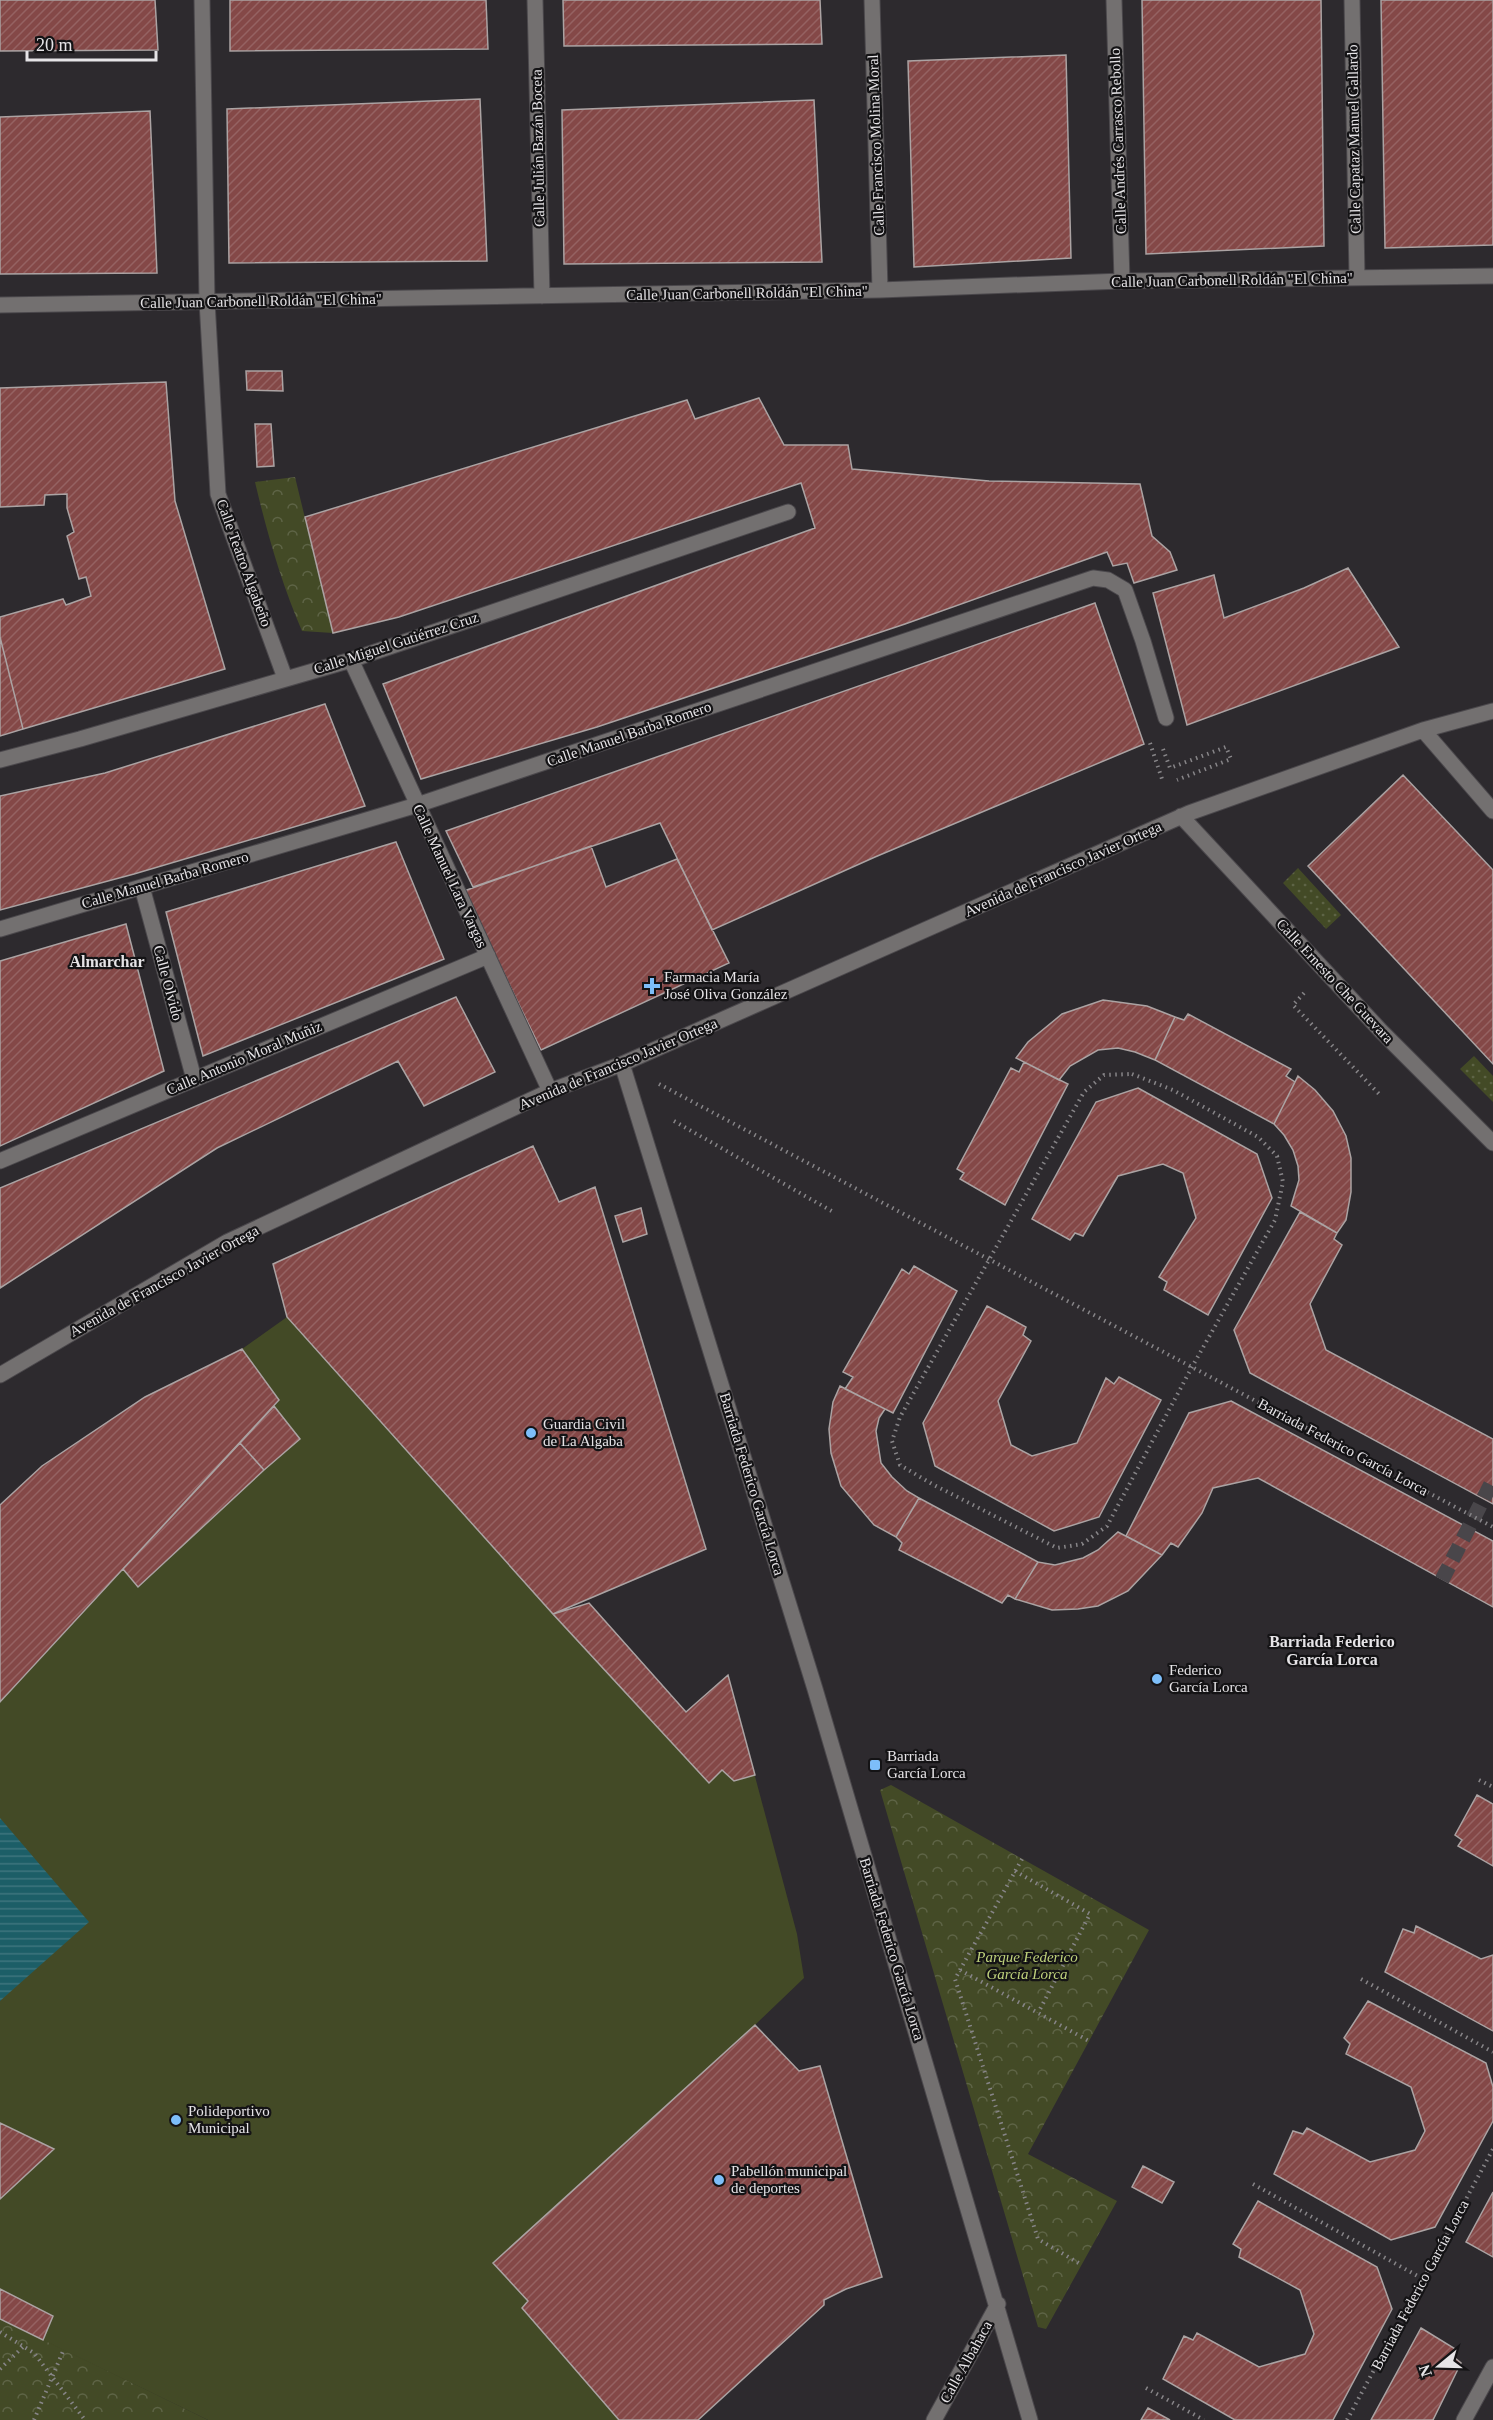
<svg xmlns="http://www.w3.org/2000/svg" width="1493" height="2420" font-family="'Times New Roman',serif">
<defs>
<pattern id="forest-crowns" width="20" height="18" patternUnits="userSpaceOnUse" patternTransform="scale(1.5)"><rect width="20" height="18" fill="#434a26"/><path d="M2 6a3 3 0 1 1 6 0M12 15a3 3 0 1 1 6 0" fill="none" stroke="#5e6446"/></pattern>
<pattern id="garden-dots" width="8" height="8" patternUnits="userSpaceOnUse" patternTransform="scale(1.5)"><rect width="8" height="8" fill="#434a26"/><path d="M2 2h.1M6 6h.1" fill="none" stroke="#5e6446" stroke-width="1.8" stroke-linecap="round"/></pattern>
<pattern id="water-rules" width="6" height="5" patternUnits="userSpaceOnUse" patternTransform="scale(1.5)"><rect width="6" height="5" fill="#1c5e67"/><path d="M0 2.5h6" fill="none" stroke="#3d757d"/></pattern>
<pattern id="building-hatch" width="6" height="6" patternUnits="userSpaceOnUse" patternTransform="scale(1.5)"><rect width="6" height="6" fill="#844847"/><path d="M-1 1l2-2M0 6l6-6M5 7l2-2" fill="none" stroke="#956262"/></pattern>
</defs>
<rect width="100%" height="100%" fill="#2d2a2e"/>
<!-- forest -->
<path fill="url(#forest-crowns)" d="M295,477L333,633L302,631C281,582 267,533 255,482Z
M891,1785L1149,1930L1028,2154L1117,2201L1046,2329L1038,2327L880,1790Z
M0,2318L208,2420H0Z"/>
<!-- garden -->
<path fill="url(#garden-dots)" d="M1298,868L1341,915L1326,929L1283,883Z
M1474,1056L1493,1076V1102L1460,1069Z"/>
<!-- pitch -->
<path fill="#434a26" d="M287,1317L553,1614L589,1603L686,1712L728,1675L797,1934L804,1978L755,2025L799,2071L820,2066L882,2277L846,2289L824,2300V2305L698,2420H208L0,2319V1702L279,1401L242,1349Z"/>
<!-- water -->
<path fill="url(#water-rules)" d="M0,1818L89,1922L0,2001Z"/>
<!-- building -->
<path fill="url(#building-hatch)" stroke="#aba3a3" stroke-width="1.5" d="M0,0H155L158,50L0,51Z
M230,0H486L488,49L230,51Z
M563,0H820L822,44L564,46Z
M1142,0H1321L1324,246L1146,254Z
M1381,0H1493V245L1385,248Z
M1066,55L1071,258L914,267L908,61Z
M480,99L487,261L229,263L227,109Z
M814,100L822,262L564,264L562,110Z
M150,111L157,273L0,274V117Z
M246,371H282L283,391L247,390Z
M166,382L175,501L225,669L23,729L0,637V617L63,599L66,605L91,596L86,577L79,579L67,536L74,532L67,508V494L45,495L44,505L0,507V388Z
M759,398L784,445H848L852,469L989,481L1140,484L1152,536L1170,552L1177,570L1134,583L1127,563L1113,566L1107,552L905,624L597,727L421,779L383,684L815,528L801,483L399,617L333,633L305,517L687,400L695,419Z
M255,424H271L274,466L257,467Z
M1348,568L1399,647L1187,725L1153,593L1214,575L1224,618L1304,588Z
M1095,603L1144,744L875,857L712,930L660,823L473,887L446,831Z
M0,637L23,729L0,736Z
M325,704L365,806L134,874L0,910V796L105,773Z
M1403,775L1493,870V1064L1308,866Z
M396,842L444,959L203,1056L166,912Z
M591,846L606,887L677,859L729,963L541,1050L464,891Z
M126,924L164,1071L0,1146V961Z
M456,997L495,1072L424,1106L398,1061L217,1148L0,1288V1188Z
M1103,1000L1147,1006L1175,1017L1155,1060L1135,1052L1118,1048L1098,1050L1070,1066L1059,1080L1016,1058L1028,1042L1062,1014Z
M1188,1014L1291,1069L1286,1076L1295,1082L1274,1124L1155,1060L1175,1017L1184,1020Z
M1024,1062L1068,1084L1005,1205L960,1179L964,1173L957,1169L1011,1068L1019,1072Z
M1298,1076L1315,1090L1333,1111L1346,1136L1351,1158V1192L1346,1220L1337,1233L1291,1206L1299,1180L1298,1166L1293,1150L1284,1135L1274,1124Z
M1138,1088L1257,1154L1272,1198L1208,1315L1164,1290L1167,1282L1159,1277L1196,1218L1183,1173L1163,1164L1118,1176L1083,1236L1075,1233L1070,1240L1032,1219L1096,1102Z
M533,1146L559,1202L595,1187L706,1549L553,1614L287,1317L273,1264Z
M641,1208L647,1234L623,1242L615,1216Z
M1300,1212L1337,1233L1334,1239L1342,1245L1310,1304L1326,1350L1493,1439V1504L1250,1373L1234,1330Z
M914,1266L957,1291L893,1413L845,1389L853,1377L843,1372L902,1269L909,1274Z
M987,1306L1026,1327L1023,1335L1031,1341L998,1401L1011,1445L1032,1456L1077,1443L1106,1378L1114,1384L1119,1377L1161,1400L1099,1517L1054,1531L935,1466L923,1423Z
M242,1349L279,1400L0,1702V1505L42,1466L145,1397Z
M840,1386L885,1409L879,1418L876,1431L881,1463L892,1477L907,1491L919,1498L896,1537L874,1525L841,1486L831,1453L829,1429L833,1402Z
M1231,1401L1493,1541V1607L1258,1478L1213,1488L1202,1513L1178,1547L1171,1543L1162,1555L1126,1536L1189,1413Z
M274,1406L300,1439L264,1470L240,1443Z
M240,1443L264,1470L138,1587L123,1569Z
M919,1498L1038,1562L1015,1599L1008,1595L1002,1603L899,1550L902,1543L896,1537Z
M1118,1532L1162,1555L1128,1591L1098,1606L1078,1609L1052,1610L1015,1599L1038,1562L1055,1565L1083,1558L1098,1550Z
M589,1603L686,1712L728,1675L755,1775L734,1781L722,1770L709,1783L553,1614Z
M1477,1795L1493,1804V1866L1458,1846L1462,1840L1455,1835Z
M1416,1926L1481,1959L1493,1955V2031L1385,1972L1403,1929L1414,1933Z
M1368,2001L1486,2063L1493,2087V2121L1435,2227L1391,2240L1274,2174L1293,2131L1303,2134L1307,2128L1370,2162L1415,2150L1425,2131L1411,2087L1346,2054L1350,2044L1344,2038Z
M755,2025L799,2071L820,2066L882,2277L846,2289L824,2300V2305L698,2420H619L522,2308L528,2301L493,2263Z
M0,2123L54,2149L0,2199Z
M1143,2166L1174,2182L1162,2203L1132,2187Z
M1493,2192V2257L1466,2242Z
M1258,2201L1377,2267L1392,2309L1333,2420H1235L1163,2379L1184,2336L1193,2340L1197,2333L1259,2367L1305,2354L1314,2334L1300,2290L1239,2257L1241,2249L1233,2244Z
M0,2289L53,2316L43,2340L0,2319Z
M1421,2328L1457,2350L1454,2357L1461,2363L1433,2420H1371Z
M1148,2408L1170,2420H1141Z"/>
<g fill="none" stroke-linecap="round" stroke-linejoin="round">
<!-- minor-tunnel -->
<path stroke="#49464a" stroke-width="15" stroke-dasharray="15 8" stroke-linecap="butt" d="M1442,1580L1493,1480"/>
<defs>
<path id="minor" d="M202,0L207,301L218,494L285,678
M535,0L542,296
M872,0L880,290
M1114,0L1122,281
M1352,0L1357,278
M0,305L880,290L1122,281L1493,276
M351,660L550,1091
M1423,730L1493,811
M0,760L80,739L351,660L788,512
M1181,816L1381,1031L1493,1143
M142,887L194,1079
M0,929L417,805L1093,578L1108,580L1125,590L1143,641L1166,718
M622,1064L815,1689L1030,2420
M0,1161L488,956
M0,1375L227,1242L550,1091L622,1064L1189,813L1423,730L1493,711
M934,2420L998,2304
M1464,2420L1493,2367"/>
</defs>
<!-- minor casing -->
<use href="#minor" stroke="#4b484c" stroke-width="17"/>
<!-- path -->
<path stroke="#878588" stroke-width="4" stroke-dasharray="1.5 4.5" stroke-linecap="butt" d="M1150,743L1162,779
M1163,749L1170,768L1226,747L1231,759L1177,780
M1304,993L1293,1005L1381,1096
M1132,1074L1173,1090L1258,1137L1277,1156L1283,1182L1275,1220L1192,1367L1107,1526L1082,1544L1057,1548L932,1484L900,1465L892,1441L900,1417L1084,1092L1104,1075Z
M659,1084L1493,1527
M674,1121L835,1213
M1479,1780L1493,1787
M1022,1859L955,1979L1038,2239L1082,2265
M1015,1871L1090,1914L1038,2013
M960,1970L1089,2041
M1361,1979L1493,2052
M1253,2184L1423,2279
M0,2332L34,2353L85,2420
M0,2369L24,2346
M1146,2388L1204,2420
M34,2420L64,2349
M1347,2420L1493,2149"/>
<!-- minor -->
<use href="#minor" stroke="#737070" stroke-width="15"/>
</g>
<!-- markers -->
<g fill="#7dbef9" stroke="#141315" stroke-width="2">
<path d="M649 977h6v6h6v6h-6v6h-6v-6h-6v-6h6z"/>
<circle cx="531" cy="1433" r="6"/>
<circle cx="1157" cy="1679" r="6"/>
<rect x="869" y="1759" width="12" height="12" rx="3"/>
<circle cx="176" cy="2120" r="6"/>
<circle cx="719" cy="2180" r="6"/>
</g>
<g text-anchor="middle" stroke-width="4.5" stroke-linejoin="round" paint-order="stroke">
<!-- street labels -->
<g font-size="15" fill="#e6e4e7" stroke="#141315">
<text transform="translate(1354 139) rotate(-91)" y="5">Calle Capataz Manuel Gallardo</text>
<text transform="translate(1118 141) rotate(-92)" y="5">Calle Andrés Carrasco Rebollo</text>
<text transform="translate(876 145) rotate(-92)" y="5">Calle Francisco Molina Moral</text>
<text transform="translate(538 148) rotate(-91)" y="5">Calle Julián Bazán Boceta</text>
<text transform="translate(1232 280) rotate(-1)" y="5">Calle Juan Carbonell Roldán "El China"</text>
<text transform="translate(747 293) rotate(-1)" y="5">Calle Juan Carbonell Roldán "El China"</text>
<text transform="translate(261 301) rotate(-1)" y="5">Calle Juan Carbonell Roldán "El China"</text>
<text transform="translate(244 563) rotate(70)" y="5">Calle Teatro Algabeño</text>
<text transform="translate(396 643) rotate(-18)" y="5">Calle Miguel Gutiérrez Cruz</text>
<text transform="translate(629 734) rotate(-19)" y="5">Calle Manuel Barba Romero</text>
<text transform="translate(1063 869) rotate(-24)" y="5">Avenida de Francisco Javier Ortega</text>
<text transform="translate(450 876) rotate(65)" y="5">Calle Manuel Lara Vargas</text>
<text transform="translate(165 880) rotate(-16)" y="5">Calle Manuel Barba Romero</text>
<text transform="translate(1335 981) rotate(47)" y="5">Calle Ernesto Che Guevara</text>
<text transform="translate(168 983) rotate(75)" y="5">Calle Olvido</text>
<text transform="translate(244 1058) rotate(-23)" y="5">Calle Antonio Moral Muñiz</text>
<text transform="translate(618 1064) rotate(-23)" y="5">Avenida de Francisco Javier Ortega</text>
<text transform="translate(164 1281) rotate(-29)" y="5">Avenida de Francisco Javier Ortega</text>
<text transform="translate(1343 1447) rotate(28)" y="5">Barriada Federico García Lorca</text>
<text transform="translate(752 1484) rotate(73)" y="5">Barriada Federico García Lorca</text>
<text transform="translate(892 1949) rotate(73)" y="5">Barriada Federico García Lorca</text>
<text transform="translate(1420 2285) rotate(-62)" y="5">Barriada Federico García Lorca</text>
<text transform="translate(966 2362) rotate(-61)" y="5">Calle Albahaca</text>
</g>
<!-- poi labels -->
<g font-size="15" fill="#e6e4e7" stroke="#141315" text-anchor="start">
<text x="664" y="982">Farmacia María<tspan x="664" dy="17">José Oliva González</tspan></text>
<text x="543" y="1429">Guardia Civil<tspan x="543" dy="17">de La Algaba</tspan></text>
<text x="1169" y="1675">Federico<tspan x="1169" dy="17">García Lorca</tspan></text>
<text x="887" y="1761">Barriada<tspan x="887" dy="17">García Lorca</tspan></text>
<text x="188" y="2116">Polideportivo<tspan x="188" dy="17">Municipal</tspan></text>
<text x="731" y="2176">Pabellón municipal<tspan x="731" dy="17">de deportes</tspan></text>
</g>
<!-- park labels -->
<g font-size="15" font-style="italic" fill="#bfd27c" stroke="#141315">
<text x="1027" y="1962">Parque Federico<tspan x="1027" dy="17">García Lorca</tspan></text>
</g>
<!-- neighbourhood labels -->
<g font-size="16" font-weight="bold" fill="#e6e4e7" stroke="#141315">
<text x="107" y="967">Almarchar</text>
<text x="1332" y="1647">Barriada Federico<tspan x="1332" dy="18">García Lorca</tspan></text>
</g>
</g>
<!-- north arrow -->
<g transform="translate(1439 2366) rotate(251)" stroke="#141315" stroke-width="4.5" paint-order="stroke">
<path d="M0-4.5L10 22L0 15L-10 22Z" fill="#e6e4e7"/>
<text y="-9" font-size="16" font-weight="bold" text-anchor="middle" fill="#e6e4e7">N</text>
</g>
<!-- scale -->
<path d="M27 51v9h129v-9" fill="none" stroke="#e6e4e7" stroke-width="3"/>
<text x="36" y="51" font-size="18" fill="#e6e4e7" stroke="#141315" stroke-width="4.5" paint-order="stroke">20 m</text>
</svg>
